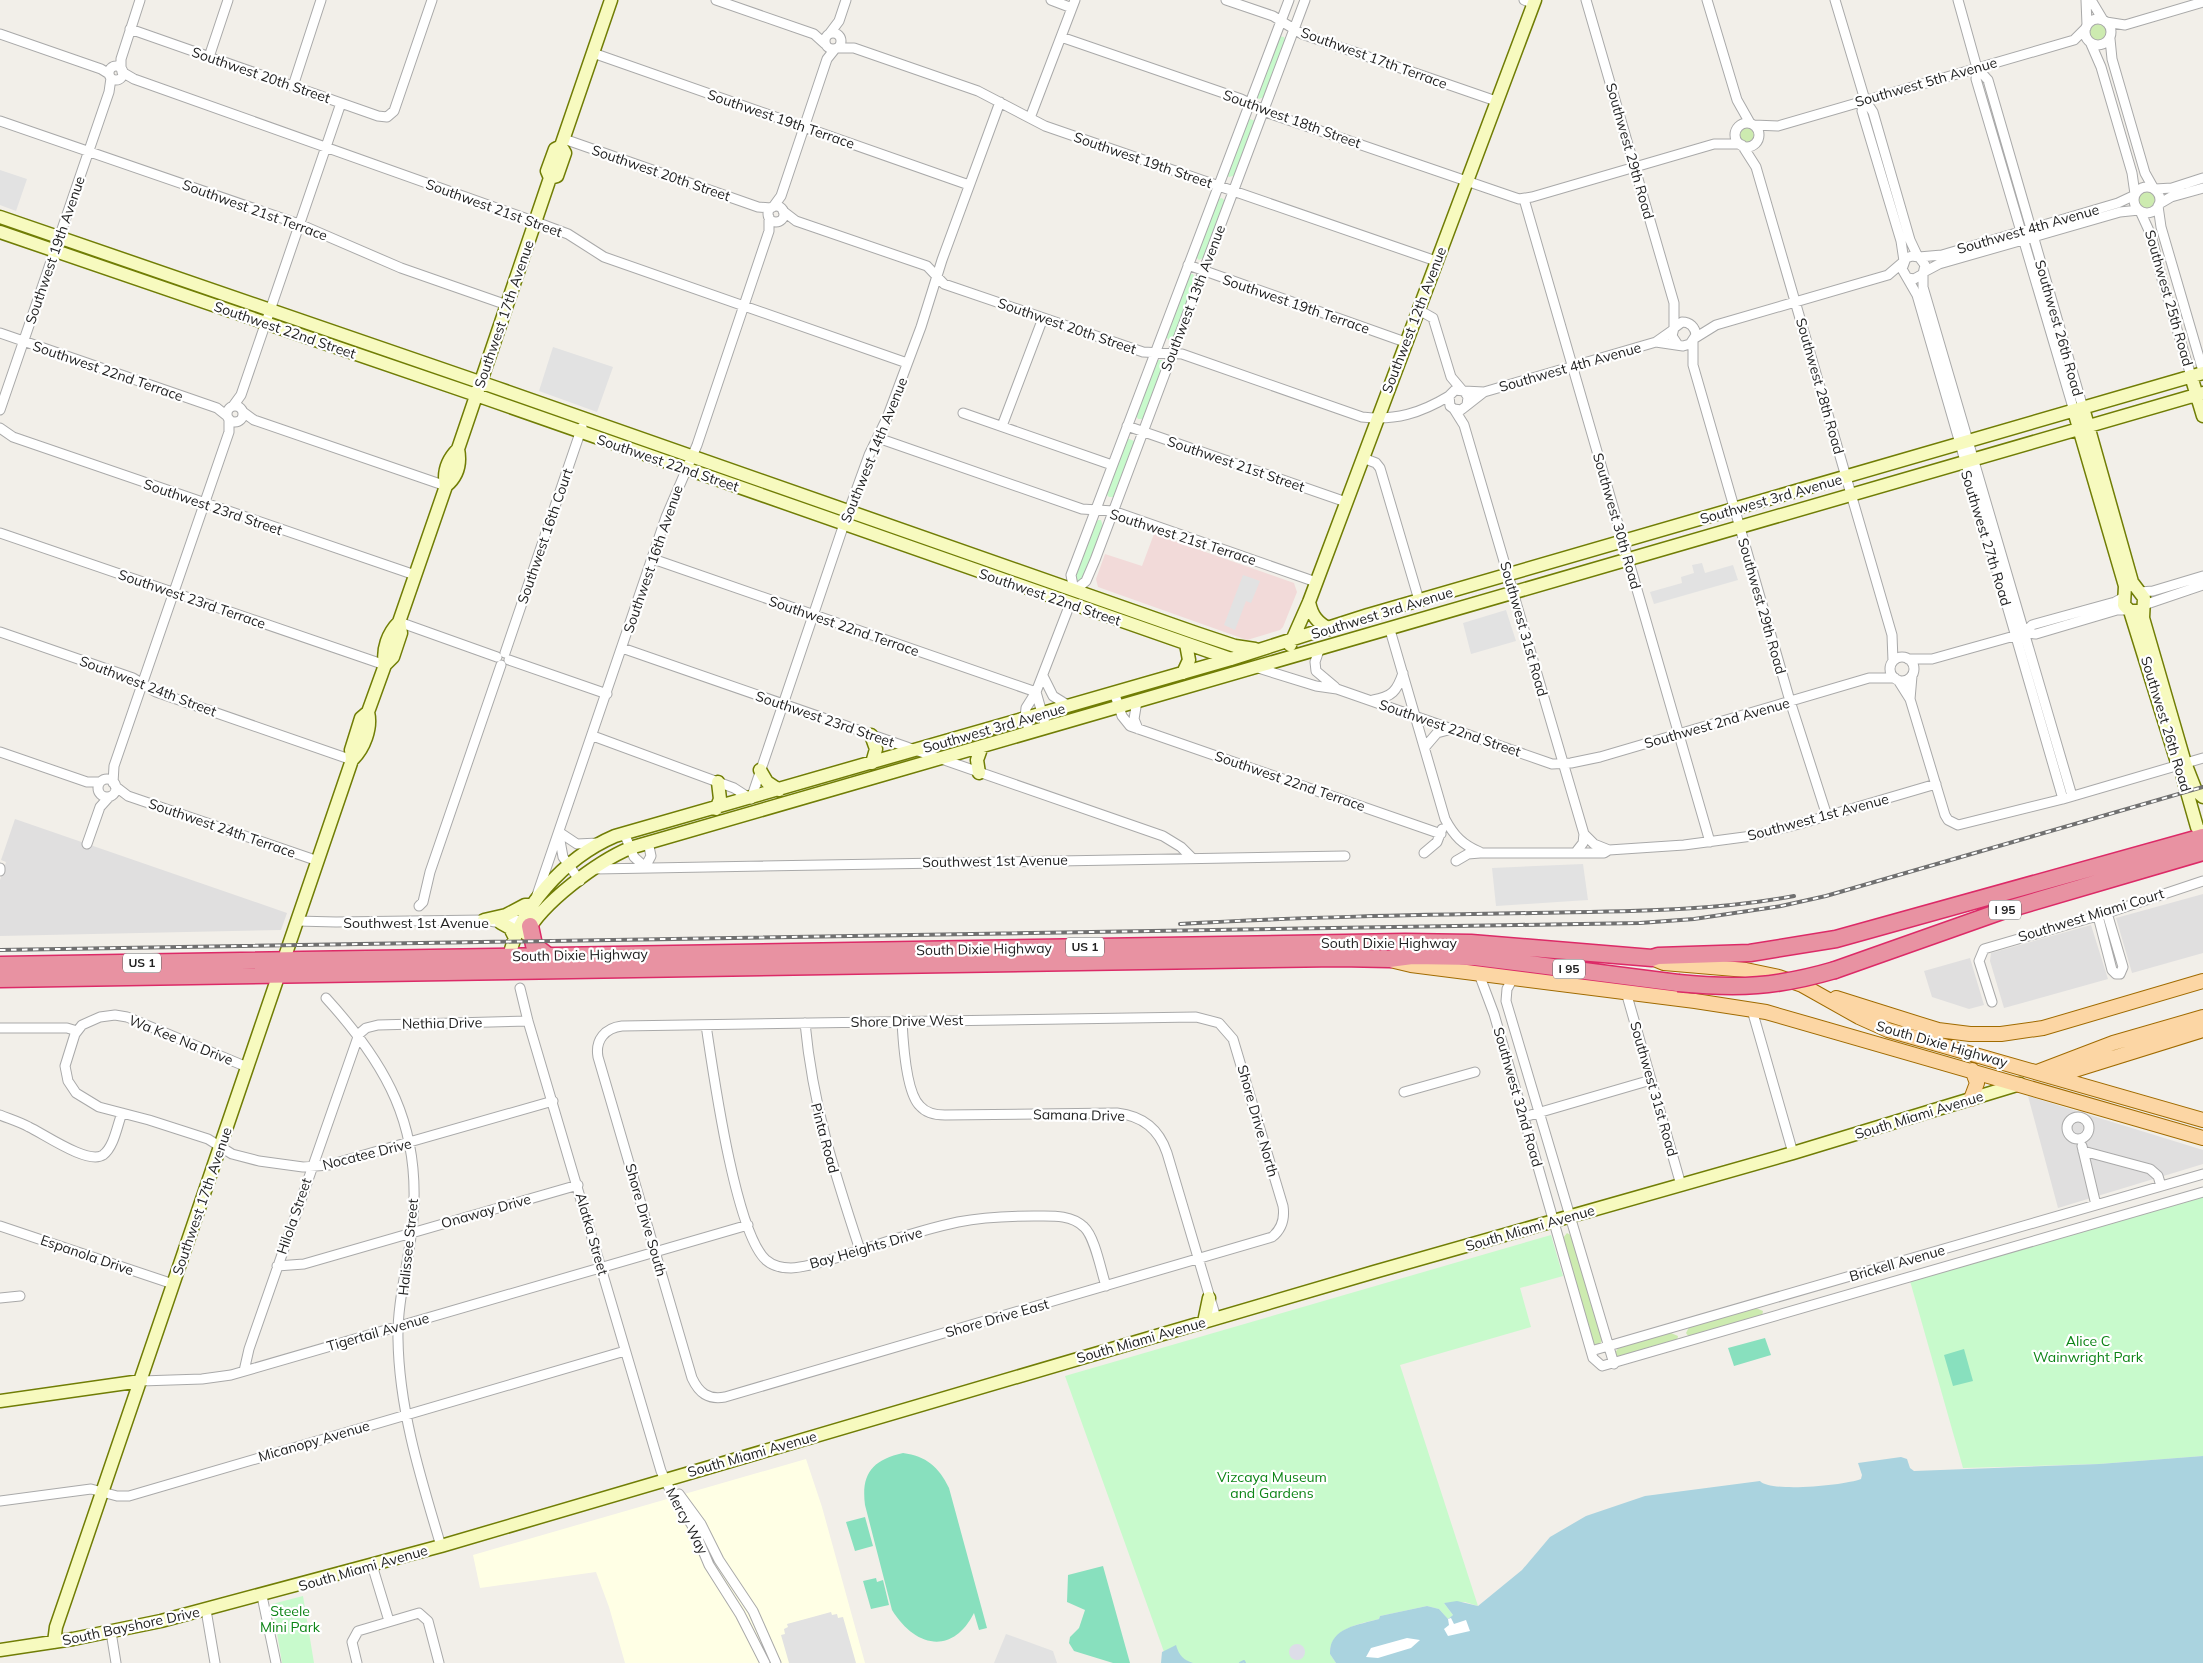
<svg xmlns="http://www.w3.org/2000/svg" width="2203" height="1663" font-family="Mulish,sans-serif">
<rect width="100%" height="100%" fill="#f2efe9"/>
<!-- residential -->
<path fill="#e0dfdf" d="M15,819L287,913L281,930L0,936V880L6,862L1,860Z
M2203,894V953L2132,973L2116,918Z
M2091,925L2108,979L2004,1008L1990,961L1991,953Z
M1970,958L1984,1005L1969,1009L1932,997L1924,971Z
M2028,1096L2203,1150V1164L2058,1208Z"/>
<!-- commercial -->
<path fill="#f2dad9" d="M1154,534L1294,583L1297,592L1283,627L1280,630L1247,640L1098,587L1096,579L1105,554L1142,566Z"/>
<!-- education -->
<path fill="#ffffe5" d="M806,1459L822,1507L865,1663H625L609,1607L596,1572L480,1588L473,1555Z"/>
<!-- grass -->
<path fill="#cdebb0" d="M2089 33a9 9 0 1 1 18 0a9 9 0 1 1-18 0Z
M1738 135a8 8 0 1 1 16 0a8 8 0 1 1-16 0Z
M2138 200a9 9 0 1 1 18 0a9 9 0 1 1-18 0Z
M1567,1233L1572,1236L1602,1340L1600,1345H1596L1593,1343L1563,1238Z
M1756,1308L1763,1311L1762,1316L1689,1337L1686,1333L1689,1327Z
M1671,1333L1678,1336L1677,1341L1618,1357L1615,1353L1619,1347Z"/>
<!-- park -->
<path fill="#c8facc" d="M1279,36L1284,37L1286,42L1266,96L1259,99L1256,96Z
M1248,118L1255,121L1236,175L1229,177L1226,174Z
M1222,198L1225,201L1205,257L1199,260L1196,257L1218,199Z
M1189,274H1193L1196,281L1175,338L1169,340L1166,337Z
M1156,360H1162L1165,364L1145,415L1143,419H1138L1135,413Z
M1127,438L1134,441L1135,444L1116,497H1109L1105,493Z
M1098,520H1101L1103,527L1082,581L1076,584L1074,578L1095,523Z
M2203,1196V1456L2099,1464L1963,1468L1910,1281Z
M1551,1235L1563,1276L1520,1288L1531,1327L1400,1365L1478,1606L1465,1602L1444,1603L1453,1615L1448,1619L1439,1609L1427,1606L1380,1616L1379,1619C1360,1624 1329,1628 1330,1654L1336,1663H1168L1065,1376Z
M303,1596L314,1663H282L272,1604Z"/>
<!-- pitch -->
<path fill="#88e0be" d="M1765,1338L1771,1355L1734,1366L1728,1348Z
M1964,1349L1973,1381L1953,1386L1944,1355Z
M903,1453C926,1456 939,1467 949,1488L987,1628L979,1630L974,1613C952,1656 915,1647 892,1610L865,1505C861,1474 872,1460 903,1453Z
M865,1517L873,1546L855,1551L846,1522Z
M1103,1566L1130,1663H1113L1074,1651L1069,1643L1070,1637L1079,1628L1085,1610L1067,1602L1068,1575Z
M876,1578L877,1582L883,1580L889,1605L871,1609L863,1581Z"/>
<!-- parking -->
<path fill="#e2e2e2" d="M0,170L27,179L16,211L0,205Z
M553,347L613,367L597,412L539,391Z
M1702,563L1705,573L1733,565L1738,580L1654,604L1650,592L1682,583L1681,577L1694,573L1692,565Z
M1243,575L1260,581L1251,603L1246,601L1235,630L1224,625Z
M1506,610L1516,641L1471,654L1463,623Z
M1583,864L1588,900L1496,906L1492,868Z
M831,1612L832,1615L837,1614L838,1618L843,1617L856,1663H789L781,1635L785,1634L784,1629L788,1627L787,1624Z
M1006,1634L1053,1651L1057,1663H994Z"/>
<!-- plaza -->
<path fill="#dddde8" d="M1289 1652a8 8 0 1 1 16 0a8 8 0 1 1-16 0Z"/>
<!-- water -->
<path fill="#aad3df" d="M2203,1456V1663H1336L1330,1654C1329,1627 1359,1625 1379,1619L1380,1616L1427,1606L1439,1609L1448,1619L1453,1615L1444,1603L1457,1601L1478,1606L1522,1570L1550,1537L1586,1516L1645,1496L1760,1481C1771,1493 1846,1485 1861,1479L1862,1475L1858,1463L1901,1457L1907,1459L1910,1468L1914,1471L2099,1464Z
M1176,1645C1179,1656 1184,1660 1193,1663H1161L1162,1652Z"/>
<!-- pier -->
<path fill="#fff" d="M1451,1618L1454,1624L1466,1620L1470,1631L1448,1636L1444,1629L1449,1625L1448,1619Z
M1407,1638L1420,1640L1411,1648L1378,1658L1366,1657L1371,1648Z"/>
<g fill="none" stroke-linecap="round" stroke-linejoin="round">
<!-- stream -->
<path stroke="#aad3df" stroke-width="2" d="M1240,1663L1244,1661L1245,1663"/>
<defs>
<path id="street" d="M716,0L814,34L825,44
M1051,0L1072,8
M1226,0L1273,16L1302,34L1496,101
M1289,0L1071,575L1074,591L1086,581L1095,560L1305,0
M1524,0L1534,4
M1586,0L1674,303V328
M1707,0L1737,100L1750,123
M1835,0L1865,100L1873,112L1910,240L1918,257
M1958,0L1977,68L1976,79L2074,411
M2086,0L2087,25
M2091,0L2103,20
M2085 32a13 13 0 1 1 26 0a13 13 0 1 1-26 0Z
M2106,22L2125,25L2203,2
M130,29L378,116L387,117L394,111L432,0
M825 41a8 8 0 1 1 16 0a8 8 0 1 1-16 0Z
M830,33L839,21L846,0
M0,34L101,69L109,74
M1061,37L1241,99L1271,114L1519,199L1532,197L1714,144H1740
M2110,39L2112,59L2145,173L2154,189
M2091,44L2101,67L2132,173L2135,194
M838,48H854L978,91L1045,126L1436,261
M593,53L969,185
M209,57L228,0
M109 73a7 7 0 1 1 14 0a7 7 0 1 1-14 0Z
M1977,68L1988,80L2083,408
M121,69V59L140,0
M122,72L134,79L536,222L568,234L604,257L907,363
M293,86L321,0
M1865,100L1862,111L1901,241L1904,261
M1030,118L1075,0
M0,121L299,224L401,268L507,305
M1735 135a12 12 0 1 1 24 0a12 12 0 1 1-24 0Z
M1754,125L1778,126L2074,40L2086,28
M564,139L758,207L771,208
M1742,145L1756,167L1892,635L1893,661
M2134 200a13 13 0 1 1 26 0a13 13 0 1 1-26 0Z
M2155,189L2172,188L2203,178
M1524,199L1710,842
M2159,204L2171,197L2203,188
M2158,206L2161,227L2203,371
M768 214a8 8 0 1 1 16 0a8 8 0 1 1-16 0Z
M773,207L781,196L827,59L835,49
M783,211L796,221L927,266L944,284L1143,352L1182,354L1362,417C1395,421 1421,413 1449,396
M2140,211L2151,235L2162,279L2191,376
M1919,257L1942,255L2118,203L2135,195
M1188,265L1405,342
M1924,272L1939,264L2120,212L2139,210
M1923,274V287L2072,796
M1908,278L1914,279L1923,274L1925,265L1919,257L1912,256L1906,258L1902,269L1917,295L2063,799
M1417,309L1433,318L1451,377L1462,390
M0,333L217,408L227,416
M1695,338L1716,325L1888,275L1902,263
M1656,342L1683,346L1690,344L1696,335C1695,327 1690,322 1682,322L1674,328L1672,336L1678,345
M1693,342V365L1790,701L1827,816
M1464,391L1484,392L1656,342L1673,330
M1467,405L1468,397L1464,391L1455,390L1449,396L1450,406L1454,409L1461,410L1484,392
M227 414a8 8 0 1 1 16 0a8 8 0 1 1-16 0Z
M233,406L241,395L341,103
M1454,409L1464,425L1584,834L1583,843L1576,852
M0,410L109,92L111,78
M243,412L254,420L446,486
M963,413L1112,465
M1002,426L1043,318
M1127,426L1346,502
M0,428L13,437L415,575
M878,438L1082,509L1113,511L1316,582
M1363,458L1376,463L1380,468L1419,600
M0,533L385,665
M653,559L1036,692
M2140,592L2153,591L2203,576
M2144,605L2203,585
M399,622L497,657
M1390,630L1445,819C1454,836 1463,845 1480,852
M0,632L133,678L156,692L352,760
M2025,633L2032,625L2115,602L2124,597
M622,648L1163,836L1181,847L1192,858
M1319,650L1315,662L1316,671L1335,687
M505,653L582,427
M1890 669a12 12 0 1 1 24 0a12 12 0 1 1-24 0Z
M1908,659H1932L2025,633L2036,634L2117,610H2127
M509,660L607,694
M1255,667L1316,686L1337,689L1552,764L1571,763L1600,757L1869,678H1895
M1043,676L1053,696L1069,706
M1898,680L1910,699L1945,815L1948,820L1958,825L2063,799L2203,758
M1036,692L1046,727
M1114,692L1122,716L1130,726L1441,834
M1910,699L1912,676
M1373,700C1392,697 1397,691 1403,673
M1137,701L1134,719L1138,729
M1030,732L1025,718L1026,708L1036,692L1070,604
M593,736L734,788L751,799L844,524L869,455L887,418L921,327L942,260L1000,102
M1425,747L1437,733L1452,729
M0,752L87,782H100
M98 788a9 9 0 1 1 18 0a9 9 0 1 1-18 0Z
M113,783L114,766L229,432V419
M115,786L128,796L318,861
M559,832L577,844L598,843
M624,833L634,857L645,867
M1584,834L1594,844L1609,850
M559,835L563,857L580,881
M87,844L100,807L109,797
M1424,853L1437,842L1442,829
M1456,861L1468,854L1480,853H1604L1609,850L1684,845L1752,836L1803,823L1936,784
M645,867L651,856L648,842
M0,868V871
M595,869L1345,856
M537,895L666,517L697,445L769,231V217
M419,906L423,902L430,872L501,665
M2098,916L2112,970L2116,974H2120L2123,967L2107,913
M297,921L336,922L484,920L501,923L526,919
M1479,974L1494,1014L1593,1358L1602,1366L2203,1192
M1513,978L1507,989L1506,1001L1614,1364
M520,988L528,1021L661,1471L670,1490L693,1527L709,1565L740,1614L765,1663
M1626,992L1681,1185
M326,998C387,1065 421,1126 413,1219C410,1259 397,1299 398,1339C399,1410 421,1479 441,1546
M1992,1002L1979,961L1984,949L2107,913L2203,881
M1752,1010L1793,1153
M1196,1017L1219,1023L1233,1039L1283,1206C1285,1219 1282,1229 1272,1237L725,1397C708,1400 699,1393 692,1378L598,1057C595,1040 605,1028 622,1026Z
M902,1021C903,1041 906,1093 920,1106C926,1113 936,1115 945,1115L1117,1113C1143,1116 1159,1129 1167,1153L1216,1318
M805,1023C813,1107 834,1171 860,1250
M706,1025C713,1071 735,1232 766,1260C773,1266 782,1268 791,1268C809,1267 826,1261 842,1256C881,1244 919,1230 958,1222C983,1217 1008,1216 1034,1216C1050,1216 1071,1214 1084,1227C1095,1237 1101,1271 1106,1286
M0,1028H67L77,1031
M247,1067L127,1017L115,1015L100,1017L82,1025L75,1034L65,1066L68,1081L76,1093L99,1107L149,1120L208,1139L232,1154L259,1161L303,1167L329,1165L553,1101
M1404,1092L1475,1072
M0,1115C10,1119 20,1122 29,1127C44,1134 88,1165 103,1155C114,1147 117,1126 122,1113
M1524,1117L1651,1080
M2067 1128a11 11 0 1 1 22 0a11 11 0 1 1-22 0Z
M2082,1146L2096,1205
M2083,1151L2150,1169L2158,1176L2161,1186
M0,1226L173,1284
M277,1266L304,1264L578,1185
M0,1298L20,1296
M1591,1351L2203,1174
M244,1371L249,1349L359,1034L366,1028L378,1025L528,1021
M141,1381L202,1379L231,1375L748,1225
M679,1494L701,1524L719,1560L753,1611L776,1663
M0,1501L91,1489L117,1496H129L625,1351
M372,1565L389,1621
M262,1596L276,1663
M206,1610L215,1663
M111,1632L116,1663
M357,1663L352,1642L358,1631L419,1613L428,1621L439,1663"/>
<path id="secondary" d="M550,178L557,176L565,153L561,146L611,0
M0,217L497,388L1196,633L1235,646L1255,649
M0,232L476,395L1231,659
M2191,376L2203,416
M2083,408L2132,582L2144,598L2143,618L2185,763L2196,791L2203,797
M2074,411L2125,586L2124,605L2130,611H2139
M446,486C458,476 461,464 458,449
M1309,602C1312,616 1317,622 1329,629
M2130,611L2176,759
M1290,645L1309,602L1535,0
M385,665C382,649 388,633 399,622L446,486C443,472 448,459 458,449L550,178L547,171L555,149L561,146
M1183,673L1189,660L1186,644
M871,735L876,749L872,763
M352,760C364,749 372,728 368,712
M760,770L767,782L779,790
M979,773L977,760L982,746
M2183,778L2197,827L2203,837
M716,809L720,799L718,782
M484,920L506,915L525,905H533
M501,923L510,928L515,938
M526,934C542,903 597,862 630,848L2203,393
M508,964C516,909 566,857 615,836L1231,659L1368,615L2203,373
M1204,1322L1209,1298
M0,1401L141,1381
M54,1642L56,1627L67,1595L352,760L351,750L361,718L368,712L385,665L393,657L401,633L399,622
M0,1650L73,1639L161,1621L441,1546L1374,1272L1793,1153L2020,1084"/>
<path id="primary" d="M1652,958L1664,963L1746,970L1779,977L1802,985L1859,1017L1888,1030L2203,1120
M1390,960L1411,965L1695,1001L1766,1012L2203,1138
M1836,998L1938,1030L1970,1034H2001L2043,1028L2203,981
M2037,1072L2113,1043L2203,1017
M2052,1077L2203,1030
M1971,1099L1977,1083L1972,1070"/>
<path id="highway" d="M530,926L534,945L548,956
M0,965L1405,942L1471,943L1652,958L1658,956L1750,953L1836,939L2203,837
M1835,970L2002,911L2203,852
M0,979L1339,958L1389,959L1412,956L1475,957L1678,983"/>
</defs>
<!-- street casing -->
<use href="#street" stroke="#a9a9a9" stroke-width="11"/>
<!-- secondary casing -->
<use href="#secondary" stroke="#707d05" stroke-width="15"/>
<!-- primary casing -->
<use href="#primary" stroke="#a06b00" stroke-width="16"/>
<!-- highway casing -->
<use href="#highway" stroke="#dc2a67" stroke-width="19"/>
<!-- street -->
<use href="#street" stroke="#fff" stroke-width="9"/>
<!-- secondary -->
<use href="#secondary" stroke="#f7fabf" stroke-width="12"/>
<!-- primary -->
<use href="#primary" stroke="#fcd6a4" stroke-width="14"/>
<!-- highway -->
<use href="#highway" stroke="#e892a2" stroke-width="16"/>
<defs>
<path id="rail" d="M1180,924C1297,917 1415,915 1533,913C1620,911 1708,912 1794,896
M0,950L1517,925L1640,923L1694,919L1781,906L1826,896L2203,787"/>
</defs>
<!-- rail casing -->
<use href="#rail" stroke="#707070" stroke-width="4"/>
<!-- rail -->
<use href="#rail" stroke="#fff" stroke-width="2" stroke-dasharray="5.5" stroke-linecap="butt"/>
<defs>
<path id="highway-bridge" d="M1678,983C1738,989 1777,987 1835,970"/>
</defs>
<!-- highway-bridge casing -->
<use href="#highway-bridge" stroke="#dc2a67" stroke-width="19" stroke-linecap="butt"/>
<!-- highway-bridge -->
<use href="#highway-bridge" stroke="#e892a2" stroke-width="16"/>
</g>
<g text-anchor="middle" stroke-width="4.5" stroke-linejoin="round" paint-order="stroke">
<!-- shield labels -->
<g fill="#fff" stroke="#646464" stroke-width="1">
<rect x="1989" y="900.5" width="32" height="19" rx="4"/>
<rect x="1066" y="937.5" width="38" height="19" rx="4"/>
<rect x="123" y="953.5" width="38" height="19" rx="4"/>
<rect x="1553" y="959.5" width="32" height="19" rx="4"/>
</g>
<g font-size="12" font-weight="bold" fill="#222">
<text x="2005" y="914">I 95</text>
<text x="1085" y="951">US 1</text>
<text x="142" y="967">US 1</text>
<text x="1569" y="973">I 95</text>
</g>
<!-- street labels -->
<g font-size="14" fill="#222" stroke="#fff">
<text transform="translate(1374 58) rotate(20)" y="5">Southwest 17th Terrace</text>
<text transform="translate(261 75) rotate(19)" y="5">Southwest 20th Street</text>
<text transform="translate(1926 82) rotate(-16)" y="5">Southwest 5th Avenue</text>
<text transform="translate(781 119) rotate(19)" y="5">Southwest 19th Terrace</text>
<text transform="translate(1292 119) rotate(20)" y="5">Southwest 18th Street</text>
<text transform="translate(1630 151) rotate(74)" y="5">Southwest 29th Road</text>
<text transform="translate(1143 160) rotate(19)" y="5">Southwest 19th Street</text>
<text transform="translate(661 173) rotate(19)" y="5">Southwest 20th Street</text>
<text transform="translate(494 208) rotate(20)" y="5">Southwest 21st Street</text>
<text transform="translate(255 210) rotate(20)" y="5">Southwest 21st Terrace</text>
<text transform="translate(2028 229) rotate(-16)" y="5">Southwest 4th Avenue</text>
<text transform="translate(55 250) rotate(-71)" y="5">Southwest 19th Avenue</text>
<text transform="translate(1193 298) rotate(-69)" y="5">Southwest 13th Avenue</text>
<text transform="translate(2169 298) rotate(74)" y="5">Southwest 25th Road</text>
<text transform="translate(1296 304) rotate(19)" y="5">Southwest 19th Terrace</text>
<text transform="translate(504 314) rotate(-71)" y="5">Southwest 17th Avenue</text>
<text transform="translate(1414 320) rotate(-69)" y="5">Southwest 12th Avenue</text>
<text transform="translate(1067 326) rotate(19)" y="5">Southwest 20th Street</text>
<text transform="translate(2059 328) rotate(74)" y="5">Southwest 26th Road</text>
<text transform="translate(285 330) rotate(19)" y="5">Southwest 22nd Street</text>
<text transform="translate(1570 367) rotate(-16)" y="5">Southwest 4th Avenue</text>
<text transform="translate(108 371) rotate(19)" y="5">Southwest 22nd Terrace</text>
<text transform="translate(1820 386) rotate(74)" y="5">Southwest 28th Road</text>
<text transform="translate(874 450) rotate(-68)" y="5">Southwest 14th Avenue</text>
<text transform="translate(668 463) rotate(19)" y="5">Southwest 22nd Street</text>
<text transform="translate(1236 464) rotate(19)" y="5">Southwest 21st Street</text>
<text transform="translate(1771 499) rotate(-16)" y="5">Southwest 3rd Avenue</text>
<text transform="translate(213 507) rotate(19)" y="5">Southwest 23rd Street</text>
<text transform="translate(1617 521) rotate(74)" y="5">Southwest 30th Road</text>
<text transform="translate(545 536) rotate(-71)" y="5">Southwest 16th Court</text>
<text transform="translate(1183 537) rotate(18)" y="5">Southwest 21st Terrace</text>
<text transform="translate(1986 538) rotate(73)" y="5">Southwest 27th Road</text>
<text transform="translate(653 559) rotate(-71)" y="5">Southwest 16th Avenue</text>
<text transform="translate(1050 597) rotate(19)" y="5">Southwest 22nd Street</text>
<text transform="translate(192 599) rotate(19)" y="5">Southwest 23rd Terrace</text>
<text transform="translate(1762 606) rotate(74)" y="5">Southwest 29th Road</text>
<text transform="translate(1382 613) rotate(-17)" y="5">Southwest 3rd Avenue</text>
<text transform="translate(844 626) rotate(19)" y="5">Southwest 22nd Terrace</text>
<text transform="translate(1524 629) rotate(74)" y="5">Southwest 31st Road</text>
<text transform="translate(148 686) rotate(21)" y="5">Southwest 24th Street</text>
<text transform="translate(825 719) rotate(19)" y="5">Southwest 23rd Street</text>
<text transform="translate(1717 723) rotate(-16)" y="5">Southwest 2nd Avenue</text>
<text transform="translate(2166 724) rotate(73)" y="5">Southwest 26th Road</text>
<text transform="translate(994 728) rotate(-16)" y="5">Southwest 3rd Avenue</text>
<text transform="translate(1450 728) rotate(19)" y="5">Southwest 22nd Street</text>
<text transform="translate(1290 781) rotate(19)" y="5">Southwest 22nd Terrace</text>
<text transform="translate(1818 817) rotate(-15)" y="5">Southwest 1st Avenue</text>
<text transform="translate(222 828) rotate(19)" y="5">Southwest 24th Terrace</text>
<text transform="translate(995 861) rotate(-1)" y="5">Southwest 1st Avenue</text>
<text transform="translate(2091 915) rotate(-17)" y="5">Southwest Miami Court</text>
<text x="416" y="928">Southwest 1st Avenue</text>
<text x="1389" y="948">South Dixie Highway</text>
<text transform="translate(984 949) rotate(-1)" y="5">South Dixie Highway</text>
<text transform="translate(580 955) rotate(-1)" y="5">South Dixie Highway</text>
<text transform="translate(907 1021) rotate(-1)" y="5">Shore Drive West</text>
<text transform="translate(442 1023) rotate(-1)" y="5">Nethia Drive</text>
<text transform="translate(181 1040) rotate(22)" y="5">Wa Kee Na Drive</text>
<text transform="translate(1942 1044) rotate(16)" y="5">South Dixie Highway</text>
<text transform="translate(1654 1089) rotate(74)" y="5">Southwest 31st Road</text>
<text transform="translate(1518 1097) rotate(74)" y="5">Southwest 32nd Road</text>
<text transform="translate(1079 1115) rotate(1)" y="5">Samana Drive</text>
<text transform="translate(1919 1115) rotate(-17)" y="5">South Miami Avenue</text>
<text transform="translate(1258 1121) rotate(74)" y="5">Shore Drive North</text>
<text transform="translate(825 1138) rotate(75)" y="5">Pinta Road</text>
<text transform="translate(367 1154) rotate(-14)" y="5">Nocatee Drive</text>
<text transform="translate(202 1201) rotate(-71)" y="5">Southwest 17th Avenue</text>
<text transform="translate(486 1211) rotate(-16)" y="5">Onaway Drive</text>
<text transform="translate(294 1216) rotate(-71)" y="5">Hilola Street</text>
<text transform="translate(646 1220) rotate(74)" y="5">Shore Drive South</text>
<text transform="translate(1530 1228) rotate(-16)" y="5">South Miami Avenue</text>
<text transform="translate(592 1234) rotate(74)" y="5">Alatka Street</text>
<text transform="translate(408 1247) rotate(-84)" y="5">Halissee Street</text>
<text transform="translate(866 1248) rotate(-16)" y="5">Bay Heights Drive</text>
<text transform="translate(87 1255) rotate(19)" y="5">Espanola Drive</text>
<text transform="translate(1897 1263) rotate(-16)" y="5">Brickell Avenue</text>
<text transform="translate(997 1318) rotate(-16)" y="5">Shore Drive East</text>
<text transform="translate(378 1332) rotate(-16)" y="5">Tigertail Avenue</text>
<text transform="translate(1141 1340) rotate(-16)" y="5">South Miami Avenue</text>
<text transform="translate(314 1441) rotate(-16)" y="5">Micanopy Avenue</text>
<text transform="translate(752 1454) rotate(-16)" y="5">South Miami Avenue</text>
<text transform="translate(687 1521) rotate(62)" y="5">Mercy Way</text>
<text transform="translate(363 1568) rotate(-16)" y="5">South Miami Avenue</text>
<text transform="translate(131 1626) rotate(-12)" y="5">South Bayshore Drive</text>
</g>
<!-- park labels -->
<g font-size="14" fill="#0c8416" stroke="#fff">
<text x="2088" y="1346">Alice C<tspan x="2088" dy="16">Wainwright Park</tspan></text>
<text x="1272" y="1482">Vizcaya Museum<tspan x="1272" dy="16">and Gardens</tspan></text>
<text x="290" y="1616">Steele<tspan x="290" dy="16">Mini Park</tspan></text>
</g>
</g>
</svg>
